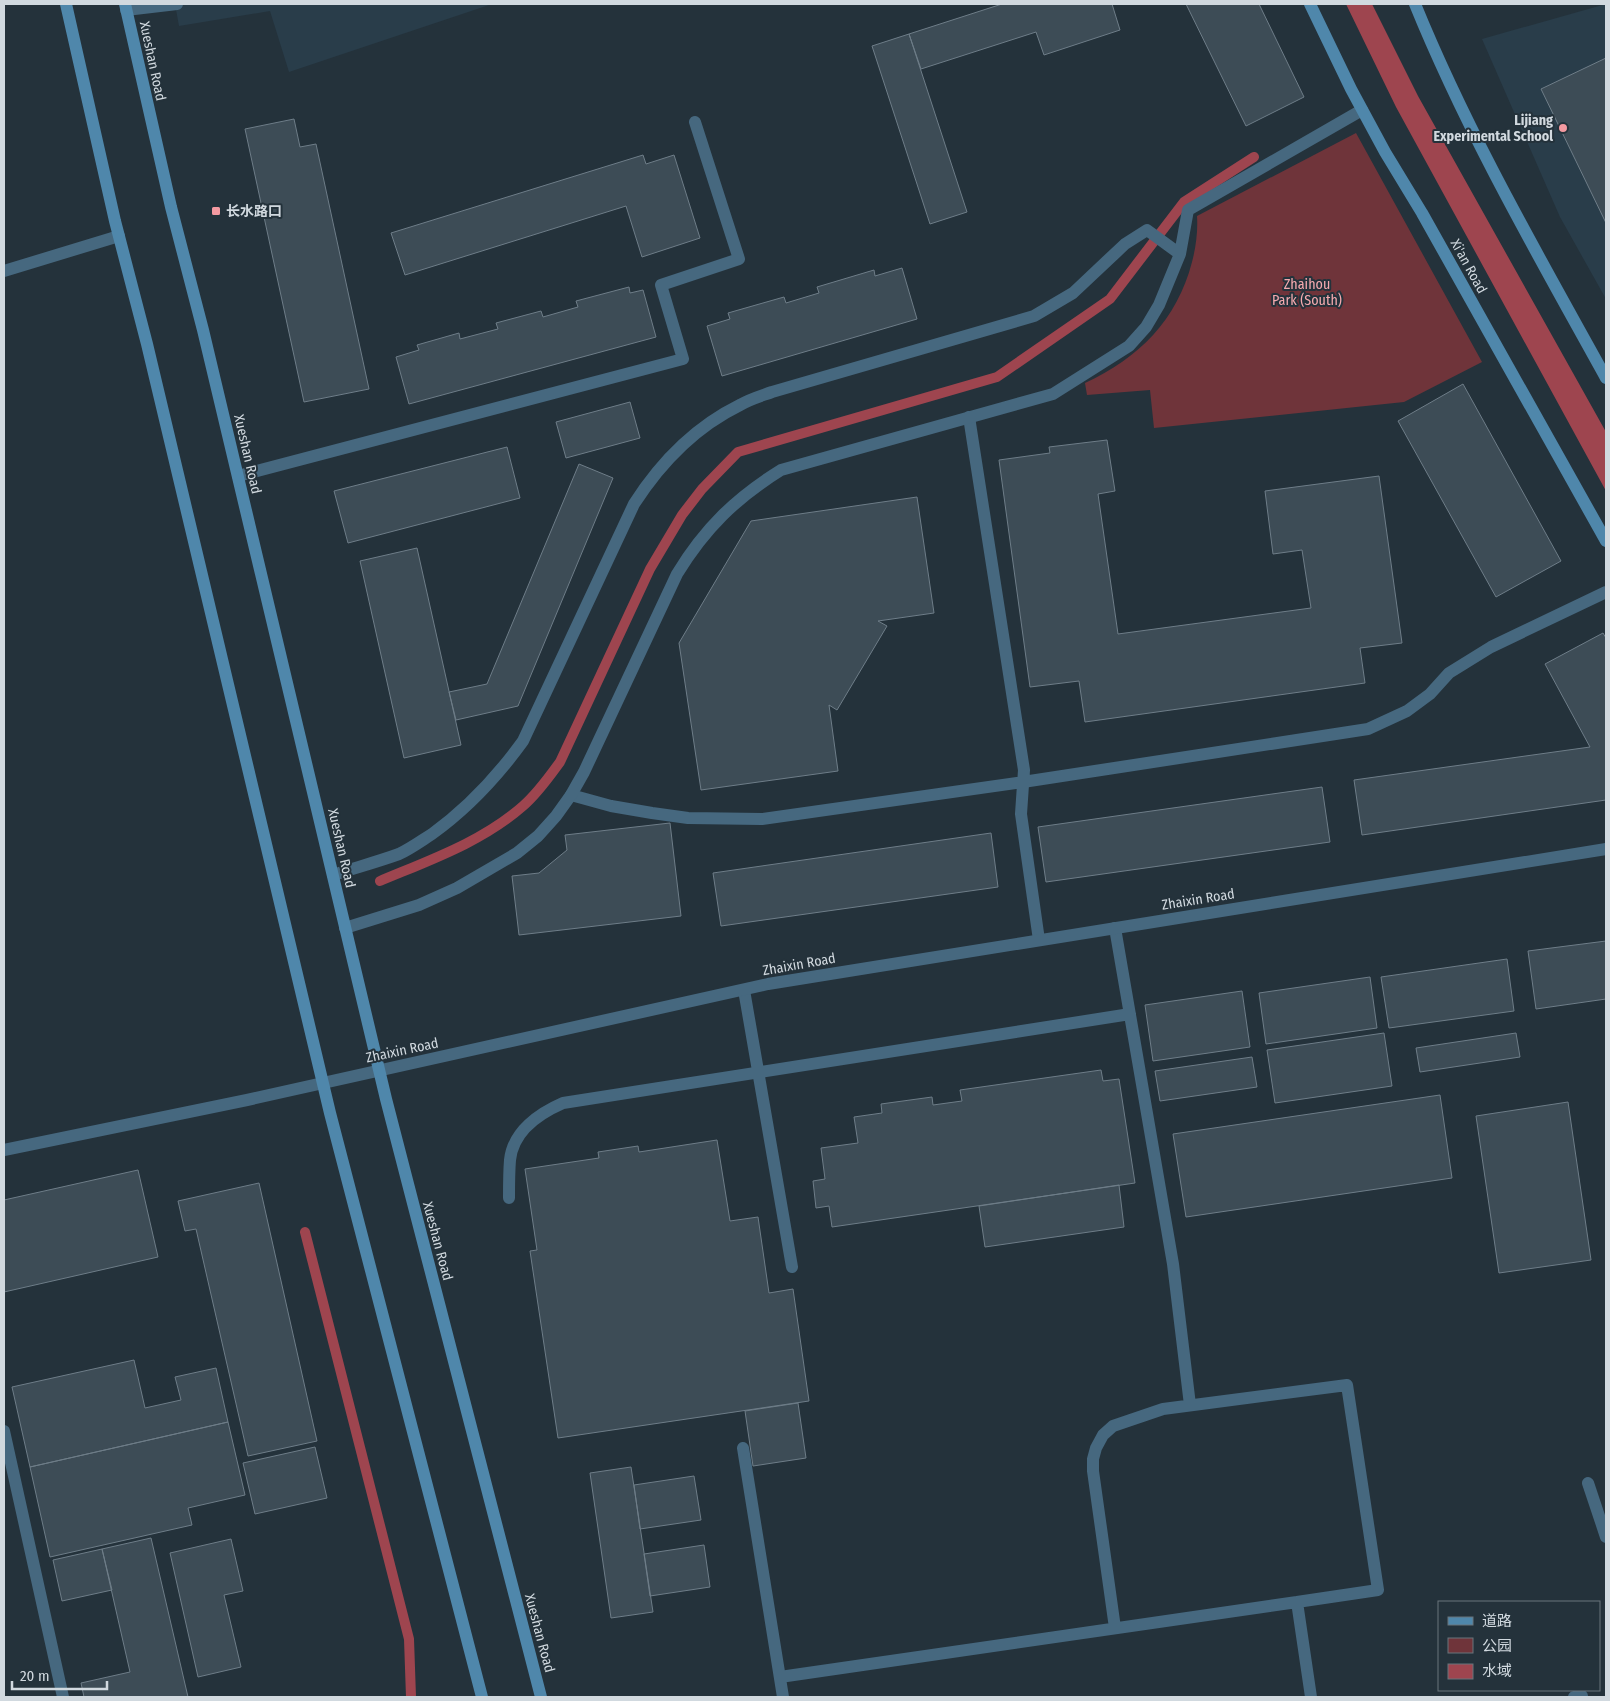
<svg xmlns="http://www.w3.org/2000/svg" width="1610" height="1701" font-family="'Fira Sans Condensed','Noto Sans SC',sans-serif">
<rect width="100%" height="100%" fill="#24323b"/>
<!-- built -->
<path fill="#293d4a" d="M175,4H492L289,72L270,11L179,26Z
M1606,4V299L1560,217L1482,39Z"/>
<!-- green -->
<path fill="#6f343a" d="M1356,133L1482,362L1404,402L1154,428L1150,390L1087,395L1085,383C1139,358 1177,320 1192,262C1196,247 1198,231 1197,216Z"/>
<!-- water -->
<path fill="#9e454f" d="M1346,4H1372L1418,96L1606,432V491L1396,107Z"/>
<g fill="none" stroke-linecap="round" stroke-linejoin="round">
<!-- stream -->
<path stroke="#9e454f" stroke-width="10" d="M380,881C430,860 482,842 523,806C538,793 549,777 560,762L650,569L682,515L702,489L738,452L997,377L1110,299L1184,202L1254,157
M305,1232L409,1639L411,1697"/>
</g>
<!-- building -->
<path fill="#3d4c56" stroke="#6e7d88" d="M1002,4H1112L1120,30L1044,55L1036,32L921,69L909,34Z
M1186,4H1259L1304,97L1246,126Z
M909,34L967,212L930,224L872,46Z
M1606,58V223L1541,89Z
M294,119L300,147L316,144L369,389L304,402L245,129Z
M643,155L646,164L674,155L700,238L642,257L626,206L405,275L391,233Z
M902,268L917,319L722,376L707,326L730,319L728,313L784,297L786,303L819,293L817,287L874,270L875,276Z
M629,287L630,293L643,290L656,337L409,404L396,357L419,350L417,345L459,333L460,339L498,329L496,323L541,311L543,317L578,307L576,301Z
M1463,384L1561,561L1496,597L1398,421Z
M630,402L640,438L566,458L556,422Z
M1107,440L1115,491L1098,494L1118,634L1311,608L1302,550L1273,554L1265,491L1379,476L1402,643L1360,648L1365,683L1085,722L1079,681L1030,687L999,460L1050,453L1049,447Z
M507,447L520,498L348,543L334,491Z
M579,464L613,478L518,706L456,720L449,692L487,684Z
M917,497L934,613L878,621L887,626L837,710L829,705L838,771L701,790L679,643L751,521Z
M417,548L461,745L404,758L360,561Z
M1603,633L1606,638V800L1362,835L1354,780L1590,747L1545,664Z
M1322,787L1330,842L1046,882L1038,827Z
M670,823L681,916L519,935L512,876L539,873L567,850L565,835Z
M991,833L998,887L721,926L713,873Z
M1606,941V999L1536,1009L1528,951Z
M1507,959L1514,1011L1389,1028L1381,977Z
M1370,977L1377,1028L1266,1044L1259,993Z
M1242,991L1250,1047L1153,1061L1145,1005Z
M1384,1033L1392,1086L1275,1103L1267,1050Z
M1516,1033L1520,1057L1420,1072L1416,1048Z
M1252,1057L1257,1087L1160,1101L1155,1071Z
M1101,1070L1103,1081L1119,1079L1135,1183L832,1227L829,1206L816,1208L813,1181L825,1179L821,1148L858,1143L854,1117L882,1113L881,1104L932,1097L933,1105L962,1101L960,1090Z
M1440,1095L1452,1178L1186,1217L1173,1134Z
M1568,1102L1591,1260L1499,1273L1476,1116Z
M717,1140L730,1221L758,1217L769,1293L793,1289L809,1401L558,1438L530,1251L537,1250L525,1169L599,1158L598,1152L638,1146L639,1152Z
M138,1170L158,1257L4,1292V1200Z
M259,1183L317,1441L248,1456L196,1229L185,1231L178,1201Z
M1119,1185L1124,1227L985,1247L979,1206Z
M134,1360L145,1408L181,1400L175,1377L216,1368L228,1422L30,1467L12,1387Z
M798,1403L806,1458L753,1466L745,1411Z
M228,1422L245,1495L188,1508L192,1525L50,1557L30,1467Z
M315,1447L327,1498L255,1514L243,1463Z
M631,1467L653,1612L611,1618L590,1473Z
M694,1476L701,1520L640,1529L634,1485Z
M151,1538L188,1697H84L81,1683L130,1672L102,1549Z
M231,1539L243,1591L224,1595L241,1667L198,1677L170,1553Z
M704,1545L710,1587L650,1596L644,1554Z
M102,1549L112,1590L62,1601L53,1560Z"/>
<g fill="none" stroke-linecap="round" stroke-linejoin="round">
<!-- lane -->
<path stroke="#46687f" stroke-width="12" d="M126,10L177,4
M969,417L1024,770L1021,814L1039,940
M238,476L683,359L661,285L739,259L695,122
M571,795L611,806L652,813L688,818L762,819L1023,782L1368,729L1407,711L1430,694L1449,673L1491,647L1606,592
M1115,928L1173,1264L1190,1405
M744,990L792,1267
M509,1198C509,1185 509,1172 510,1160C513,1131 540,1113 563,1103L1130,1014
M743,1448L783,1697
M1588,1483L1606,1537
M1115,1628L1093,1471V1459L1096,1448L1103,1435L1113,1426L1163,1409L1347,1385L1378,1590L1297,1602
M780,1677L1297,1602L1311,1697
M1574,1697L1582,1696"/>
<!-- street -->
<path stroke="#46687f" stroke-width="12" d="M4,271L119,236
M333,875C354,868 377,862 399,854C410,849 421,841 432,834C468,808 497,777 523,741L634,504C661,462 695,427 740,405C750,399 761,396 772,392L1034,316L1073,293L1125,244L1147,230L1180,254
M345,928L419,905L457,888L517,853L538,836L556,816L571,795L584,772L677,574C705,528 736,498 781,470L1053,394L1129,346L1146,327L1159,305L1180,254L1188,210L1362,110
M4,1150L247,1100L768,984L1606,849
M4,1431L63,1697"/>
<!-- secondary -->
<path stroke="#4f87ab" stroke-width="12" d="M66,4L115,221L147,344L330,1113L482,1697
M125,4L171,207L203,330L386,1099L541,1697
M1310,4L1351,89L1385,152L1422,213L1606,541
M1415,4C1468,134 1538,255 1606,378"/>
</g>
<!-- markers -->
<g fill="#f49aa1" stroke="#24323b" stroke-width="2">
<circle cx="1563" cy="128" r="5"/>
<rect x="211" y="206" width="10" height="10" rx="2.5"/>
</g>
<g text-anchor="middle" stroke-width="4" stroke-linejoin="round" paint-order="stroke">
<!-- street labels -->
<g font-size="14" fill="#d1d9df" stroke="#24323b">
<text transform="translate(153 61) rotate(78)" y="5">Xueshan Road</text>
<text transform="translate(1469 266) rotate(61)" y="5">Xi'an Road</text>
<text transform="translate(248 454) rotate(77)" y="5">Xueshan Road</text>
<text transform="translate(342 848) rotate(77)" y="5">Xueshan Road</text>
<text transform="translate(1198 899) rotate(-9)" y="5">Zhaixin Road</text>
<text transform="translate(799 964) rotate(-10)" y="5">Zhaixin Road</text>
<text transform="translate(402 1050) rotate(-12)" y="5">Zhaixin Road</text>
<text transform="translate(438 1241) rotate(75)" y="5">Xueshan Road</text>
<text transform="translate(540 1633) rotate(75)" y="5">Xueshan Road</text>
</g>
<!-- poi labels -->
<g font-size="14" font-weight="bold" fill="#d1d9df" stroke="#24323b" text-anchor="end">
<text x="1553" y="125">Lijiang<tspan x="1553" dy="16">Experimental School</tspan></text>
<text x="226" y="216" text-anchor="start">长水路口</text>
</g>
<!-- park labels -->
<g font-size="14" fill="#f5aaaf" stroke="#24323b">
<text x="1307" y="289">Zhaihou<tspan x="1307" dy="16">Park (South)</tspan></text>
</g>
</g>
<!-- border -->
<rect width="1610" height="1701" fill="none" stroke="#d1d9df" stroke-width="10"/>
<!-- legend -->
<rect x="1438" y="1601" width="162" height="90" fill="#24323b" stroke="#69757d"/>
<rect x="1448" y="1617" width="25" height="8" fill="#4f87ab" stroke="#69757d"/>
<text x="1482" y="1626" font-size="15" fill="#d1d9df">道路</text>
<rect x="1448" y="1638" width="25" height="15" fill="#6f343a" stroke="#69757d"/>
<text x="1482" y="1651" font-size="15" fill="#d1d9df">公园</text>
<rect x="1448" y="1664" width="25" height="15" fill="#9e454f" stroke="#69757d"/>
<text x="1482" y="1676" font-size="15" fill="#d1d9df">水域</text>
<!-- scale -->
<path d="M12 1681v8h95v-8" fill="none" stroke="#d1d9df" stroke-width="2.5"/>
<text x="20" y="1681" font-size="15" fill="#d1d9df" stroke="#24323b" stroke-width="4" paint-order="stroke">20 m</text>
</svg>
